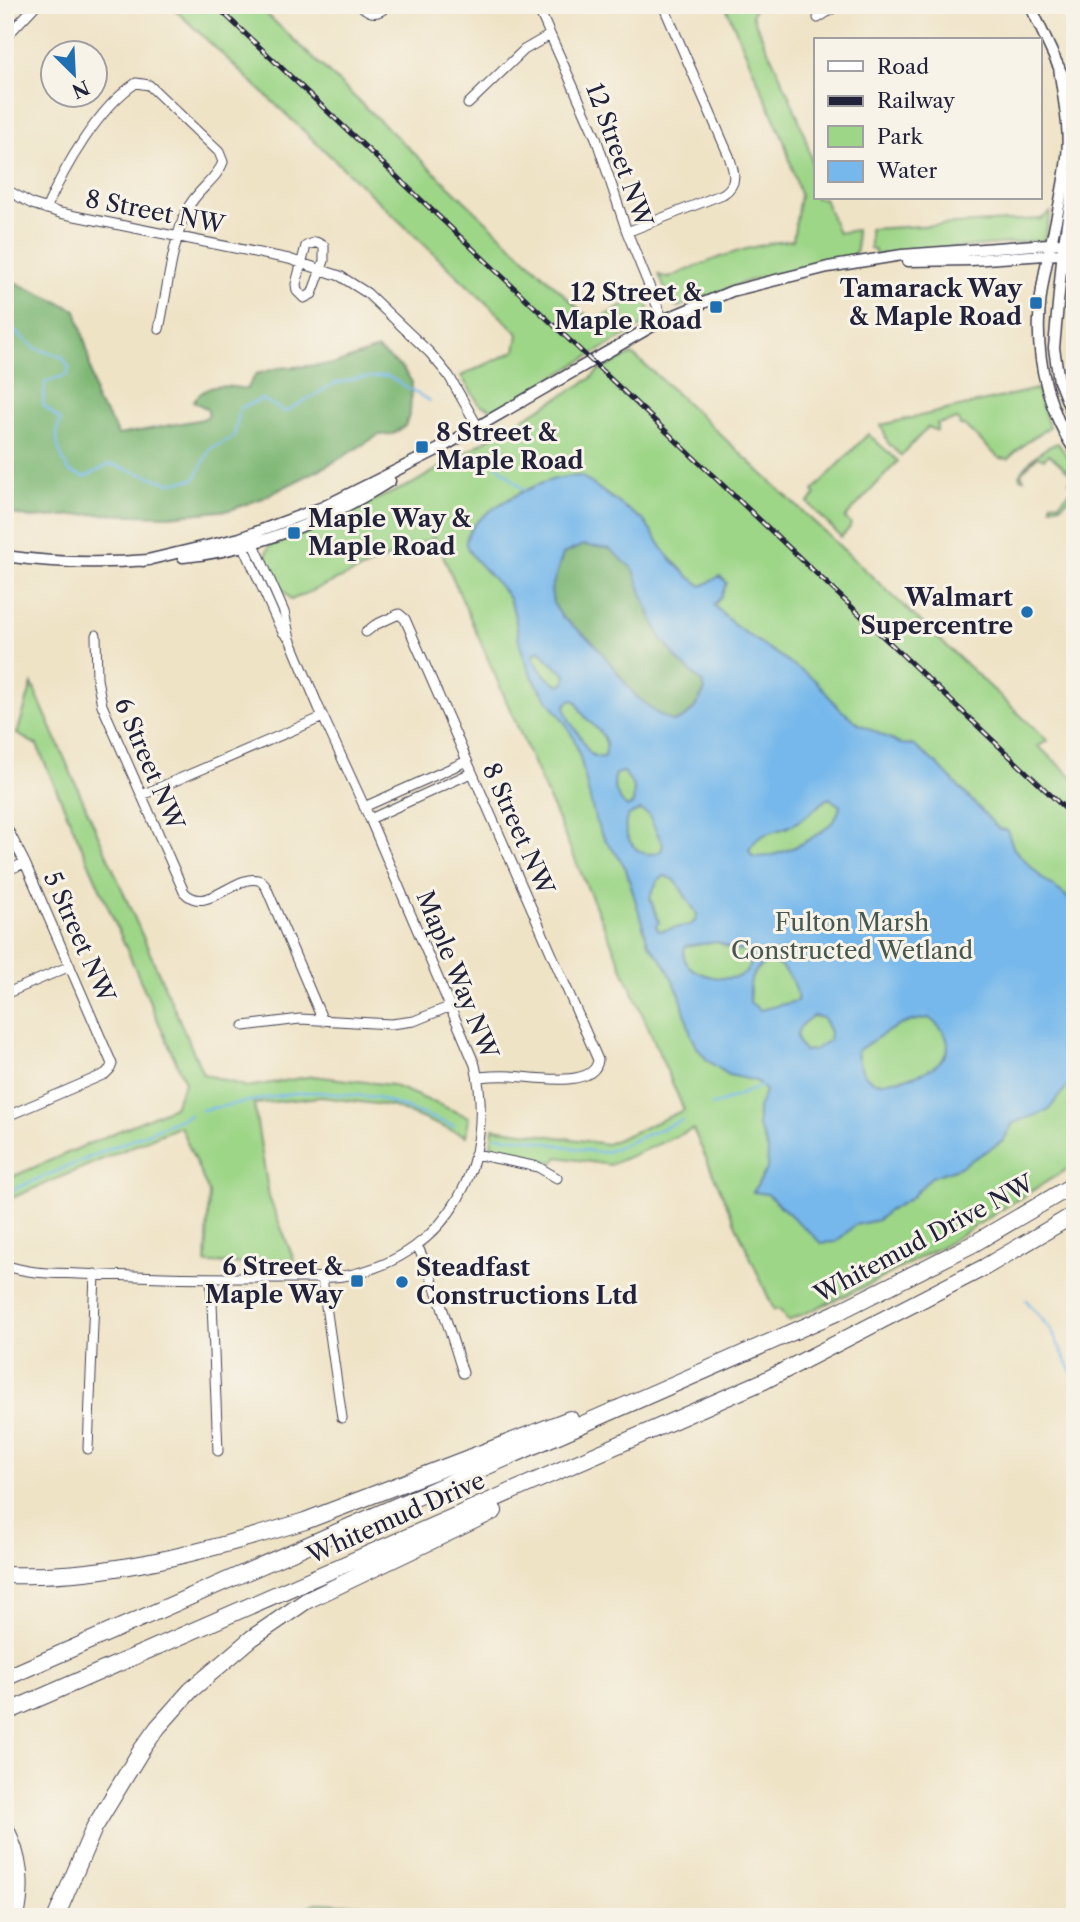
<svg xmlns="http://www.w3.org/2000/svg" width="1080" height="1922" font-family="'Libre Caslon Text',serif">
<rect width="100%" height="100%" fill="#f7f3e8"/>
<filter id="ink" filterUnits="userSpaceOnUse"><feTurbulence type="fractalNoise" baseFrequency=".0143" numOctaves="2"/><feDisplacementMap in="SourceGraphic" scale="14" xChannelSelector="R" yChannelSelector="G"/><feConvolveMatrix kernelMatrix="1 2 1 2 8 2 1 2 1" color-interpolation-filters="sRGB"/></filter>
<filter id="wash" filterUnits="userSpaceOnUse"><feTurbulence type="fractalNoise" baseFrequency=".00686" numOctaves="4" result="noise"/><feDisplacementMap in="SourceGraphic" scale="28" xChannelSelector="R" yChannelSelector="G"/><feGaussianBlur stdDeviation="1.57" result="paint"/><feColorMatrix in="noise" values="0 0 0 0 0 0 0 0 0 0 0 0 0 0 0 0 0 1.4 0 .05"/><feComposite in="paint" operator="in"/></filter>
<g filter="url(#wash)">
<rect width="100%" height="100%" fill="#efe3c6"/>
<!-- green -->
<path fill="#9ed688" stroke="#607c62" stroke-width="2" d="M170,5H257L592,321C606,314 636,305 635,287H641L650,311L646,316L645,324L497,410L490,411V408L480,405L461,376L515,351L518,335L516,331Z
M725,5H756L752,15C776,70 816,138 816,198H824L838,233L856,230L857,250L852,257L754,279L677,307L670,301L659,275L668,278C708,261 749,244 793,240L800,195L784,141Z
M1051,212L1044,240L875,255V250L870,248V229L1041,219Z
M632,354L661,379L1048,741L1038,746L1075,779V1164L948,1243L866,1286L788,1321L779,1309L774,1310L693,1129L610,1165L558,1157L554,1162L500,1154L491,1147L493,1128L607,1144L684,1110L435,537L291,600C282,587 257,560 270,546L412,484L590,379L598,371Z
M1037,389L1049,427L1027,442L1008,459L999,458L965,426H960L958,419L937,424V431L928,427L901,456L888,443L881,425Z
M868,434L898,461L845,518L851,524L849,529L841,537L808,503L816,495L813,491Z
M1058,443L1075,468V495L1061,505L1051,507V502L1059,503L1074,488L1069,482L1073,476L1049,454L1044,459L1038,456L1021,473L1024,479H1021L1019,475C1028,461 1042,448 1058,443Z
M32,684L203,1074L247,1087L313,1076L392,1085L469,1117L466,1136L391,1106L321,1097L254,1104L269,1197L296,1265L206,1263L209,1193L180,1126L5,1201V1180L174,1107L185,1082L37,745L17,734Z
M315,1903L364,1905L402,1917H287Z"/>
<!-- forest -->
<path fill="#7eb774" stroke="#506c58" stroke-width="2" d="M5,278L76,310L87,349L96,401L108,416L118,435L203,419L209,415L207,409L193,401C210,381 222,386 247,389L256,374L278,368L335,364L377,349L402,368L412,382L410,413L405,426L393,434L379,435L332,463L263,498L230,510L169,516L94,514L31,518L5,512Z
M583,545L610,548L635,570L646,604L660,636L679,661L703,682L705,690C697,707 691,716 673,722L656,713L635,695L595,644L562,617L553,603L551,590L563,554Z"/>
<!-- water -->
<path fill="#76b8eb" stroke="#4c6d93" stroke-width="2" fill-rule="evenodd" d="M581,476L644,521L668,556L688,576L702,586L720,576L727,583L721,597L714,605L734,625L815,680L840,709L861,725L901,744L913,745L937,764L999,829L1007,830L1014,849L1042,878L1065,895L1075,907V1076L1048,1111L1013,1123L1003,1141L958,1168L931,1177L910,1199L888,1211L878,1220L855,1225L836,1242L821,1243L767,1194L753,1192L767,1169L768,1150L758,1126V1109L765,1091L756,1081L729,1075L708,1061L698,1049L691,1035L680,995L665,964L648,943L626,869C619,854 606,845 599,829C587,800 586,767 573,737C562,713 540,695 529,670C525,660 519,646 518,635C516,622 515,611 509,599C502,583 463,554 466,541C470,514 536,482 560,478C567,476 574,476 581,476ZM583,545L610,549L634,570L646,604L660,636L679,661L702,682L705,690C696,707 691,717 673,722L656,713L635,695L595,644L562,617L553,603L551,590L563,554ZM540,650C547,660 557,668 566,675L565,683L560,685C547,681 540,669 533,658L536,652ZM571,700L576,701C578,704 579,708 581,711C590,727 614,735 604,757C589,759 586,747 580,736C573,725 566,720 565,705ZM624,772L634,787L633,804L627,807C618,799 611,786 616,774ZM829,798L840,806C839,810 838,814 836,817C826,835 772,862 752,856L749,850C760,830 774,834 792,825C805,819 817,806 829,798ZM640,810L648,814L663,845L661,851C640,863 620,837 627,817ZM665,876L675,880L697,914L696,920L690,925L659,931L656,926L659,922L650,897L658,880ZM717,942C729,946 733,954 745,949L753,959C751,964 749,971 744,974C729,985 672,974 686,946ZM770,962C785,964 799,987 797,1001L760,1010L750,1002C749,984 749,968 770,962ZM813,1016L823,1018L830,1032L829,1040L814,1050L804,1051C791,1036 798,1025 813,1016ZM929,1018C974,1050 929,1077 893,1080C888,1081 881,1083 876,1082C863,1079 858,1063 857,1051C879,1036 902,1020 929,1018Z"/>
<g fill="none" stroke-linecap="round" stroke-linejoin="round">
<!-- stream -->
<path stroke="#76b8eb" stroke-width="2.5" d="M5,323L35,348L62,357L69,367L67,375L45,382L43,405L60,420C53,440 59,454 70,472L85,477L110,464L170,483L195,479L210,449L234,437L240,408L262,399L285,412L334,384L359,378L388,376L430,401
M495,463L524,490
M712,1106L761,1086
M202,1110L288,1094L314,1092L376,1097L454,1126
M497,1136L527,1139L595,1152H606L682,1120
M5,1193L190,1115
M1026,1300L1051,1330L1075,1378"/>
</g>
</g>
<g filter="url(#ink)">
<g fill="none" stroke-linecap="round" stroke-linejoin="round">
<defs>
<path id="minor" d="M360,5C371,15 378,15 389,5
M537,5L596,138L627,232L663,320
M818,18L838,5
M5,38L36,5
M468,104L524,50L550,35
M5,189L32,204L60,213L289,259L340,276L367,293L430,353L449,376L478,427
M46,209C64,168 98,108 136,83L149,85L219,152L223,162C217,180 195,191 187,210C172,242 167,293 159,329
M627,232L723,194C739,184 734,171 729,156L663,5
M316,242L324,246V261L312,294L304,298L297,291L296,284L306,246Z
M242,542L277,621L283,632L290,639
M366,632L375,625L399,614L405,619L598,1060C595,1089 532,1077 512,1076C501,1075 489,1076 478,1077
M96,635L97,679L102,705L184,892C207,917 236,871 261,881L266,887L323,1021
M142,795L323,717
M364,807L467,761
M370,819L471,773
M5,824L25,863L112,1064L110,1069L105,1074L5,1117
M5,871L25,863
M5,994L70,966
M244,1026L300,1019L391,1024L414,1021L451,1006
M475,1154L538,1167L557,1178
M417,1245C437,1286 449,1329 463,1373
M5,1265C29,1274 54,1273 79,1274C107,1275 135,1276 163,1277C202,1278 241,1278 280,1278C303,1278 326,1279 349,1275C450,1254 497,1162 475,1065L370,819L319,708L290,639L284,612L251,537
M211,1278L218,1451
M322,1278L342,1418
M88,1449L95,1274"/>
<path id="tertiary" d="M1030,5L1068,87L1075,112
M1059,67C1063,98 1070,126 1067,157C1062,211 1041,267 1039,319C1037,365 1050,413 1075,451
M1075,172L1063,249L1054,348L1059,381L1075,421
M908,261L971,260L1075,253
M5,556C53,563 101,564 149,560
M183,557C251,551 332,518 390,481
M143,561L240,538L323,507L439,449L663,320L732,291L828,267L902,255L1075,242"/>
<path id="motorway" d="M5,1575C108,1579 207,1551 305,1521L570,1419
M5,1678L836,1313L973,1244L1075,1184
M5,1713L764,1381L985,1267L1075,1214
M5,1827C20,1857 23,1885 16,1917
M56,1917L94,1828L142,1749L158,1727L191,1690L252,1638L306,1601L494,1511"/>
</defs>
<!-- minor casing -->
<use href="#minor" stroke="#413f50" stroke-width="11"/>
<!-- tertiary casing -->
<use href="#tertiary" stroke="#413f50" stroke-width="13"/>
<!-- motorway casing -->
<use href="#motorway" stroke="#413f50" stroke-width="18"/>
<!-- minor -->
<use href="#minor" stroke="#fff" stroke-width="9"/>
<!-- tertiary -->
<use href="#tertiary" stroke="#fff" stroke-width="10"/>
<!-- motorway -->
<use href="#motorway" stroke="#fff" stroke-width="16"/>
<defs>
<path id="rail" d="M215,5L1075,818"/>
</defs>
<!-- rail casing -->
<use href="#rail" stroke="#22223b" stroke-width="5"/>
<!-- rail -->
<use href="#rail" stroke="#f7f3e8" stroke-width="2.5" stroke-dasharray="8" stroke-linecap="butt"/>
</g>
</g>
<!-- markers -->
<g fill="#1f6fb2" stroke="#f7f3e8" stroke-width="2.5">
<rect x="1029" y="296" width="14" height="14" rx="3.5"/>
<rect x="709" y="300" width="14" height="14" rx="3.5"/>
<rect x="415" y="440" width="14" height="14" rx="3.5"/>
<rect x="287" y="526" width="14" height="14" rx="3.5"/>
<circle cx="1027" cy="612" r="7"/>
<rect x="350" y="1274" width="14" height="14" rx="3.5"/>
<circle cx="402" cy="1282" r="7"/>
</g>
<g text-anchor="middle" stroke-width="6" stroke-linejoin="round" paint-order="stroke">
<!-- street labels -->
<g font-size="24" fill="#22223b" stroke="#f7f3e8">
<text transform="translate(619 155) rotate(70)" y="8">12 Street NW</text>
<text transform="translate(155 212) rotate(11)" y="8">8 Street NW</text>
<text transform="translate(149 764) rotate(67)" y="8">6 Street NW</text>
<text transform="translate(518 829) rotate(66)" y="8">8 Street NW</text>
<text transform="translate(79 937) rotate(66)" y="8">5 Street NW</text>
<text transform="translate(457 975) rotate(68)" y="8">Maple Way NW</text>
<text transform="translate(924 1239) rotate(-28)" y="8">Whitemud Drive NW</text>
<text transform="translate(396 1518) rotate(-24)" y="8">Whitemud Drive</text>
</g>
<!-- poi labels -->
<g font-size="24" font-weight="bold" fill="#22223b" stroke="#f7f3e8" text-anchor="end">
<text x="1022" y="297">Tamarack Way<tspan x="1022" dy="28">&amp; Maple Road</tspan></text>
<text x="702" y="301">12 Street &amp;<tspan x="702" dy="28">Maple Road</tspan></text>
<text x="436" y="441" text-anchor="start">8 Street &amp;<tspan x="436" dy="28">Maple Road</tspan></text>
<text x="308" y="527" text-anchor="start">Maple Way &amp;<tspan x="308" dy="28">Maple Road</tspan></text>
<text x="1013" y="606">Walmart<tspan x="1013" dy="28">Supercentre</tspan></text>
<text x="343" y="1275">6 Street &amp;<tspan x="343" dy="28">Maple Way</tspan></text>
<text x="416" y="1276" text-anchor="start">Steadfast<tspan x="416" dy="28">Constructions Ltd</tspan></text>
</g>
<!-- park labels -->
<g font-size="24" fill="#475852" stroke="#f7f3e8">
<text x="852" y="931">Fulton Marsh<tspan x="852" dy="28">Constructed Wetland</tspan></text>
</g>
</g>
<!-- margin -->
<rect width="1080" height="1922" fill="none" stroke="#f7f3e8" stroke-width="28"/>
<!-- legend -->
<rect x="814" y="38" width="228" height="161" fill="#f7f3e8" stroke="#a29fa3" stroke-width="2"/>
<rect x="828" y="61" width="35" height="10" fill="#ffffff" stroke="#a29fa3" stroke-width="2"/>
<text x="877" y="74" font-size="21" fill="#22223b">Road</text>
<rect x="828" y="96" width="35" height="10" fill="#22223b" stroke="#a29fa3" stroke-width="2"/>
<text x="877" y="108" font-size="21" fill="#22223b">Railway</text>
<rect x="828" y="126" width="35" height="21" fill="#9ed688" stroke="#a29fa3" stroke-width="2"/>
<text x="877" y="144" font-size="21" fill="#22223b">Park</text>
<rect x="828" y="161" width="35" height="21" fill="#76b8eb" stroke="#a29fa3" stroke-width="2"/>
<text x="877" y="178" font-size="21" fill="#22223b">Water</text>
<!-- north arrow -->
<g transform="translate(74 74) rotate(156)"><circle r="33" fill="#f7f3e8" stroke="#a29fa3" stroke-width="2"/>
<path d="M0-5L12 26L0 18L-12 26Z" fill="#1f6fb2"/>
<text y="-10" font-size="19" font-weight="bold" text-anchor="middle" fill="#22223b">N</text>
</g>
</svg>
